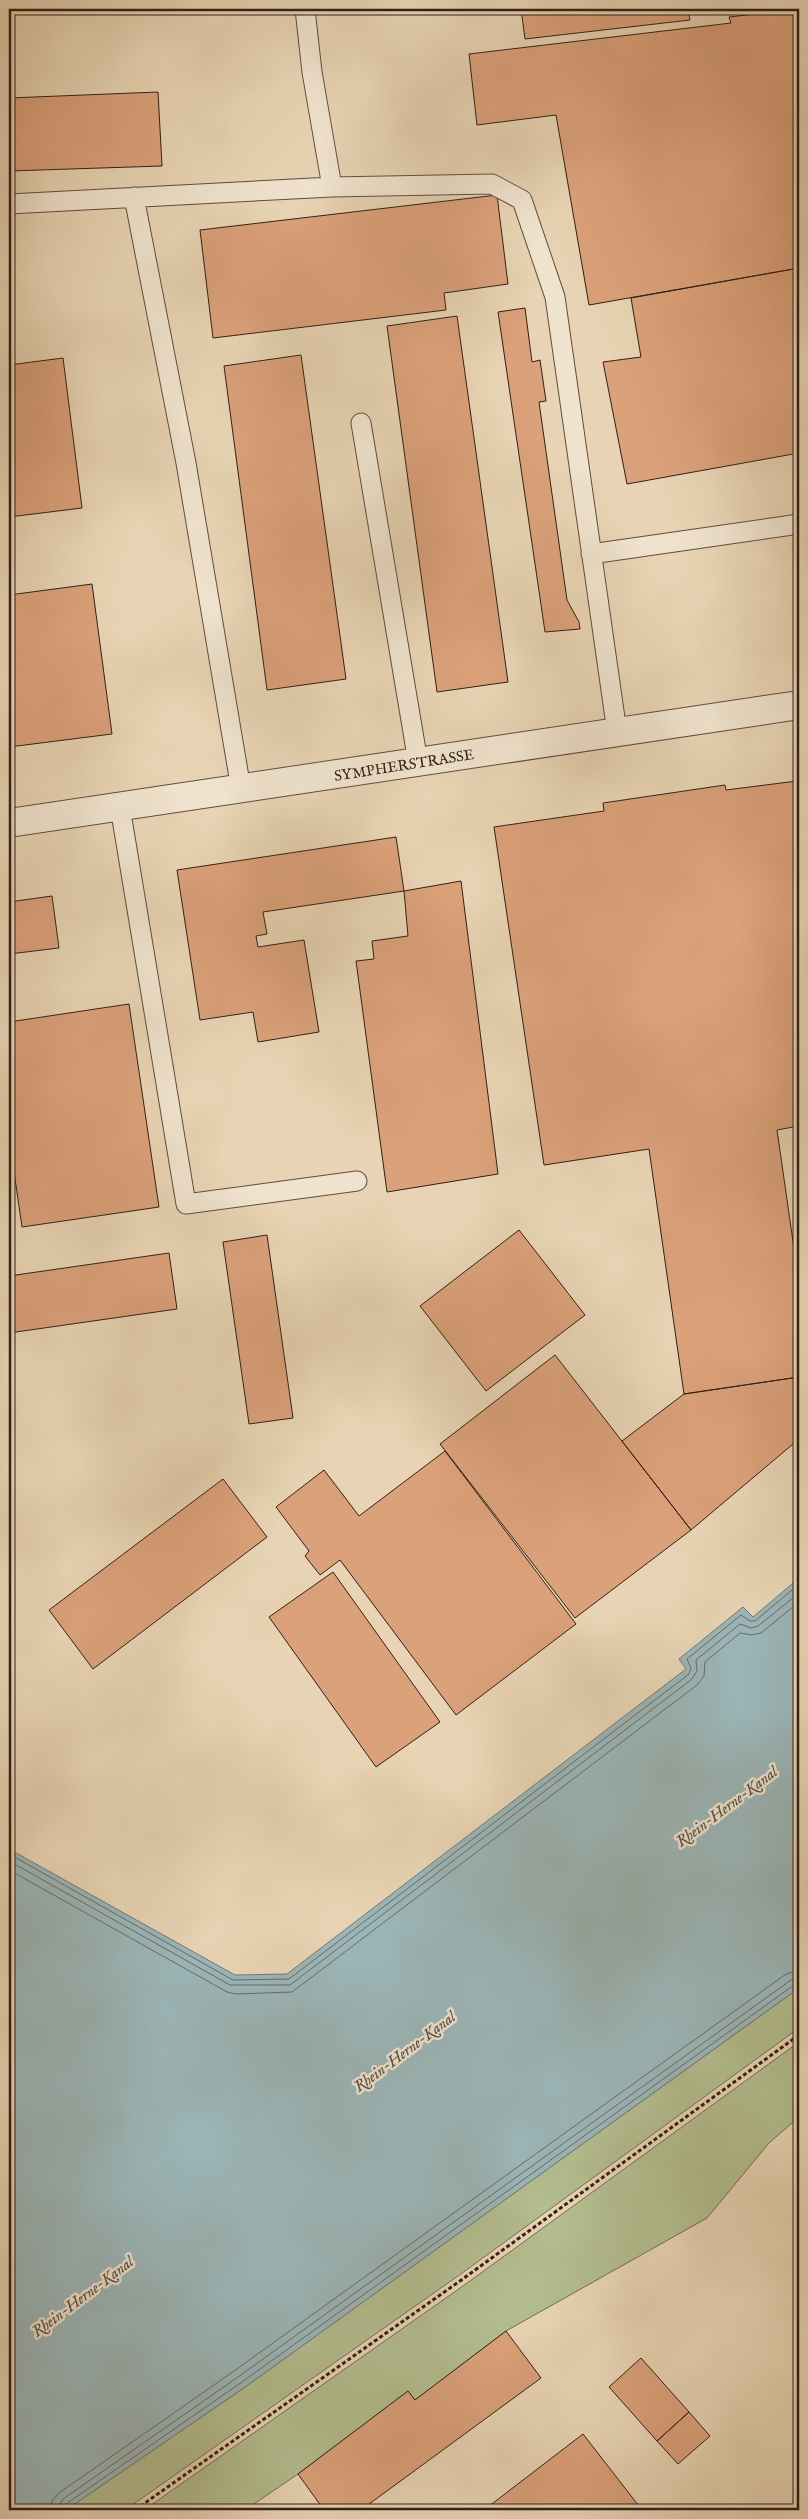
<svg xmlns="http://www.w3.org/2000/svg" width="808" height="2519" font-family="'IM FELL English',serif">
<rect width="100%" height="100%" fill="#e8d4b4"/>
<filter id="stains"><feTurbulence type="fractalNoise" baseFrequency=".004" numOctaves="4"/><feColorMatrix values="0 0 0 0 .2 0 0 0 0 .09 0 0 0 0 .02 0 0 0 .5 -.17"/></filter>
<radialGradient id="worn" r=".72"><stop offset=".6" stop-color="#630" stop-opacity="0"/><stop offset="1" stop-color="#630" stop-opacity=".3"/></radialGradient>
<!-- green -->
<path fill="#b3bd8f" stroke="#726e52" d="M799,1988V2028L458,2276L125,2510H66L245,2387Z
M799,2042V2117L769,2143L707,2218L506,2331L415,2400L408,2391L298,2474L245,2510H144L463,2286Z"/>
<!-- water -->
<path fill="#9bb6b8" stroke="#717a77" d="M799,1578V1988L245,2387L66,2510H9V1849L235,1975L287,1974L686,1669L679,1659L743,1607L753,1617Z"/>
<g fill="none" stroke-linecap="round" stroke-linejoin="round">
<!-- shore -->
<path stroke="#666b67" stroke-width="1" d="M9,1854L233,1980L289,1979L689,1674L691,1668L687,1659L741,1615L750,1621H755L799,1584
M9,1861L230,1985H290L692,1679L697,1671L696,1660L740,1624L751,1628L758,1626L799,1593
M9,1870L227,1992L236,1994L292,1992L697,1685L704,1676L705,1662L740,1633L752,1635L761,1633L799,1602
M50,2510L52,2501L59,2493L234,2371L786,1974L799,1970
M57,2510L63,2499L238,2377L791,1980L799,1978
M64,2510L66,2504L242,2382L794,1985L799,1984"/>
</g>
<!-- building -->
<path fill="#dba17a" stroke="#312016" d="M521,9H688L690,20L525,39Z
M770,9H799V268L589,305L556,115L477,125L469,54L731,23L729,17L771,12Z
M158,92L162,166L9,171V98Z
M497,195L508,284L444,293L446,310L213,338L200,230Z
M799,268V453L627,484L603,362L641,357L631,298Z
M525,308L532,362L540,360L546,401L539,402L567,600L579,622L580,629L545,632L498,312Z
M457,316L508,682L437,692L387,326Z
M301,355L346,679L267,690L224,366Z
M63,358L82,508L9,517V365Z
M92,584L112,734L9,747V595Z
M797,781L799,797V1126L777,1130L799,1283V1377L684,1394L649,1149L544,1165L494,827L604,811L603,803L725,785L726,790Z
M396,837L404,891L263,912L267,934L256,936L258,947L304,940L319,1032L258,1042L253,1012L200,1020L177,870Z
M461,881L498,1174L387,1192L356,961L374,959L372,941L408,936L404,891Z
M52,896L59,948L9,954V902Z
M129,1004L159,1207L22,1227L9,1137V1022Z
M519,1230L585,1315L486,1391L420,1306Z
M267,1235L293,1418L249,1424L223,1242Z
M169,1253L177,1309L9,1333V1276Z
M555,1355L691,1530L575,1618L440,1444Z
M799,1377V1439L691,1530L622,1441L684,1394Z
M445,1451L576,1624L456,1715L340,1560L320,1575L305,1556L309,1551L276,1507L324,1470L359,1516Z
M223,1479L267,1537L93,1669L49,1610Z
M333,1572L440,1722L376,1767L269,1617Z
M506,2331L541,2378L361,2510H324L298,2474L408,2391L415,2400Z
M641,2358L689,2412L657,2441L609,2387Z
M689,2412L710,2436L678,2464L657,2441Z
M583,2434L642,2510H484Z"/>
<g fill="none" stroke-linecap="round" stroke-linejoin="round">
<defs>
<path id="service" d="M305,9L312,72L332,187
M134,197L186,463L241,789
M9,204L332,187L492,184L522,200L555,297L617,732
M361,423L418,762
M591,554L799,524
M120,807L186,1204L357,1181"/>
<path id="tertiary" d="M9,823L799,705"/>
</defs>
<!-- service casing -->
<use href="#service" stroke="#5f4d3e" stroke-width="21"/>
<!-- tertiary casing -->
<use href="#tertiary" stroke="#5f4d3e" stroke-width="30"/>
<!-- path -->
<path stroke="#312016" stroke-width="3" stroke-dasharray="4 2.5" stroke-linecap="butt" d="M135,2510L460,2281L799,2035"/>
<!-- service -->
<use href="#service" stroke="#f0e3ce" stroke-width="19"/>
<!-- tertiary -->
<use href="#tertiary" stroke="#f0e3ce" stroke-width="28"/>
</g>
<g text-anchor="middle" stroke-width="5" stroke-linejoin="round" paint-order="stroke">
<!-- street labels -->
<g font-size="15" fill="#312016" stroke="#f0e3ce">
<text transform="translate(404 765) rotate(-9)" y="5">SYMPHERSTRASSE</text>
</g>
<!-- water labels -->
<g font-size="16" font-style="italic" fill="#514d47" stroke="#f0e3ce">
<text transform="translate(726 1806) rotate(-37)" y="6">Rhein-Herne-Kanal</text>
<text transform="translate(404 2051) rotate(-37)" y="6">Rhein-Herne-Kanal</text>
<text transform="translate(82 2296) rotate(-37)" y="6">Rhein-Herne-Kanal</text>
</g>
</g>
<!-- margin -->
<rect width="808" height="2519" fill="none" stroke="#e8d4b4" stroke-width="30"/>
<rect x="10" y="10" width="788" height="2499" fill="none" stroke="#312016" stroke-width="2.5"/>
<rect x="15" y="15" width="778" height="2489" fill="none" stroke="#312016"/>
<rect width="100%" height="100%" filter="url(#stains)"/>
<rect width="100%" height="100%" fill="url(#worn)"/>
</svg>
